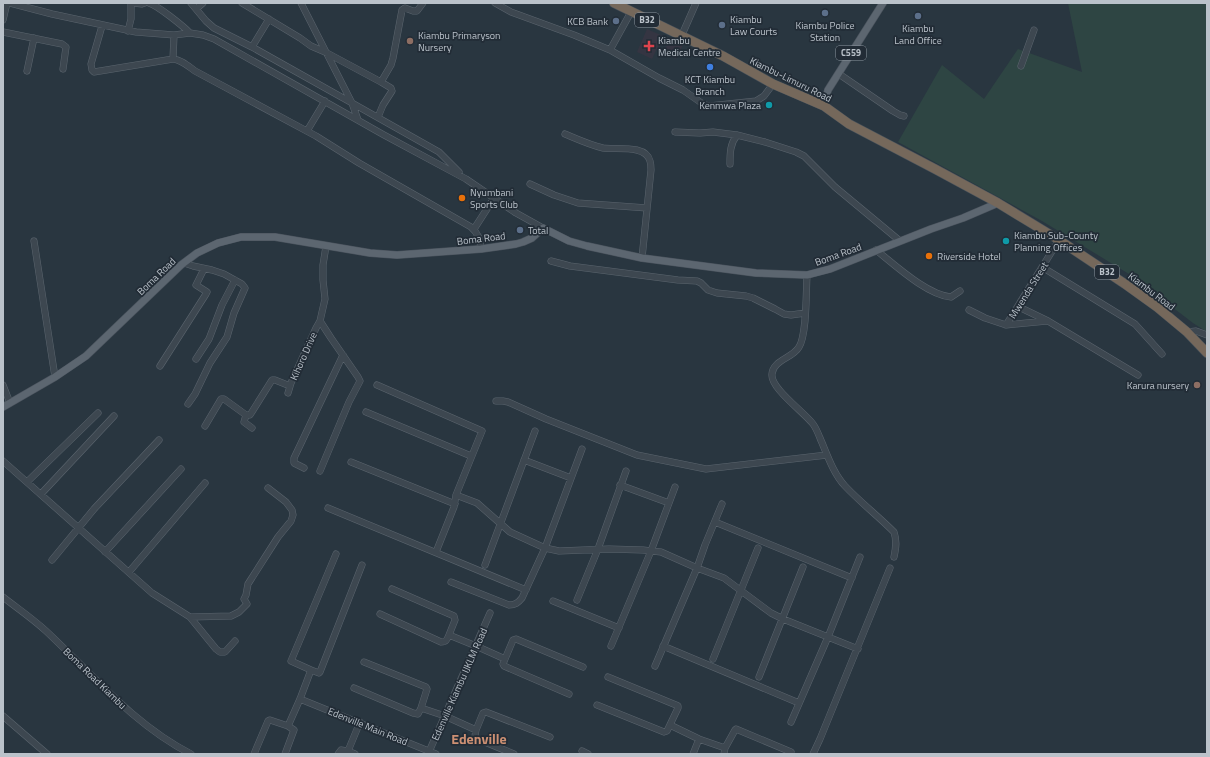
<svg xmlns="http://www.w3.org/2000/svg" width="1210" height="757" font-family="'Titillium Web',sans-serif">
<rect width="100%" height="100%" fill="#293640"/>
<!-- medical -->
<path fill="#353542" d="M647,29L663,36L652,59L637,52Z
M664,36L683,45L676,59L663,53L667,45L661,42Z"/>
<!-- green -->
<path fill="#2e4543" d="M1068,3H1207V332L1193,323L1129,274L1042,221L898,142L942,65L984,99L1018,49L1082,72Z"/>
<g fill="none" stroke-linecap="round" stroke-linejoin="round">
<defs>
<path id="minor" d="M10,3L52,14L136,32L174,35L190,33L203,35L214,39L384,135L466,179L516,213L543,228
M133,3L142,4L145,3
M149,3C157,5 183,26 190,33
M191,3L206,21L214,28L252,47L352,103L358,120
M242,3L300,38L311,46L325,52L381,82L391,65L393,58L402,10L405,8L413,11H417L423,3
M301,3L352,103L439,152L459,172
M495,3L511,12L574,35L610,50L659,78L683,90L703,104L709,106L756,101L764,96L773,84
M196,9L203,3
M3,20L7,3
M102,26L91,64L92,70L94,72L173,59C182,60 188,66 195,71L316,136L359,163L471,227C478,233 480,239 481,249
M128,31L131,19V3
M3,32L62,44L66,47L63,69
M681,37L696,3
M252,47L269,19
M610,50L631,12
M173,59L174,35
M1021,66L1034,30
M27,71L34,38
M839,74L893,111L900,115L904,116
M378,117L383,105L392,91L391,88L381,82
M307,131L325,101
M675,132L700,133L713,132L737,135L765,142L796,152L804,156L835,187L900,241
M565,134C577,139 590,145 603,148C615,150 646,144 650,161C651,164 651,167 651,170L642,258
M730,164C730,153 730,144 737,135
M530,184L554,195L578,203L647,208
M474,229L494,198
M34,241L55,377
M876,250C895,265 927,295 951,297L960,291
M551,261L570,266L601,270L678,280L697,281L701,283L708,290L717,293L746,296L753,298L775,309L784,314L791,315L805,313
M184,263L193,266L212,270L224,274L242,284L245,288L234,313L227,337L210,363L195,394L188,404
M1042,267L1135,324L1162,354
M807,275C806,291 807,335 799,347C793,358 773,360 772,374C770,388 804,412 813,424C816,428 818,433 820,438C827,454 833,473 845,486C860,502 878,516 894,532C897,541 896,548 894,557
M1019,307L1048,321L1138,375
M969,310L985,318L1006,325L1059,240
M1006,325L1047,321
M1187,332L1196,331L1207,335
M196,359L209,339L222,305L235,280
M160,366L206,294L207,292L196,285L204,269
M3,385L10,403
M377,385L482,431L456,495L454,507L436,552
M288,393L291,383L316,328L320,321
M496,401H503L508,402L546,419L637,455L706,469L827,455
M366,412L471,456
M246,415L244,422L252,428
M205,426L221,399H224L246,415H250L272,380H275L290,386
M524,460L571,478
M3,461L152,593L190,617L216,649L220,652H225L235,641
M351,462L455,504
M304,468L294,463V458L343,355
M320,471L349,402L360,381L358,377L331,338L320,321L325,299L323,280V265L326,246
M27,482L98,413
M620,485L669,503
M41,494L114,416
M456,495L477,503L510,532L545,548L559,551L609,549L643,550L661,552L697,568L724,578L771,613L783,619L858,649
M328,508L526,590
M715,522L852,578
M105,552L181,469
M52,560L94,509L159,440
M485,565L535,431
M129,572L205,483
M451,582L509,605C515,605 518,603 522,598L545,548L582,449
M392,589L454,616L455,620L449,635L476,646L505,659L513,640L516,639L583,667
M3,597C17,608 33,619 46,631C92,674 134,725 191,754
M577,600L598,549L626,471
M553,601L619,628
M380,614L441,642C446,642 447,640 449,635
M190,617L231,616L239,612L247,604L244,599L246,595L248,584L278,537L291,521L293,515L292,510L286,502L268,488
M611,646L651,551L675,487
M663,646L799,703
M505,659L503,664L504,666L569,694
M713,659L758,548
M364,662L426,687L427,689L421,708
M655,666L697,568L705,545L722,504
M311,670L319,673L320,672L362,565
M759,677L803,567
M354,688L413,713L418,714L421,708L445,716L476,730L483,713L486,712L550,737
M300,699L436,754
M597,705L664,732L667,731L678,708V706L676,705L608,677
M3,716L47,754
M791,722L828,637L860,557
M670,725L699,739L725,748
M476,730L475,736V738L514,754
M582,751L588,754
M254,754L268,721L270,720L288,726L300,699L311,670L291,661L336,554
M285,754L294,730L288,726
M338,754L341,750L348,751
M355,754L348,751L360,722
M428,754L490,613
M693,754L699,739
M724,754L725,748L735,730L736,729L791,752
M813,754L820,739L890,568"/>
<path id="major" d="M824,106L828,90L883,3
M3,407L55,377L86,356L181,265L197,253L218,243L241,237H275L370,253L397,255L481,249L516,244L523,242L532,238L543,228L569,241L587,246L642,258L756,273L807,275L830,269L931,229L963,218L998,203"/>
<path id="highway" d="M614,3L723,56L773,84L824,106L849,124L935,169L998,203L1059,240L1125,284L1157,307L1187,332L1207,353"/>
</defs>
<!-- minor casing -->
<use href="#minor" stroke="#5b656e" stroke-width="7"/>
<!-- major casing -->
<use href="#major" stroke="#4a535d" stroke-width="8"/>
<!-- highway casing -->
<use href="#highway" stroke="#48525b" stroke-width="10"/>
<!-- minor -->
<use href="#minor" stroke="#3d4750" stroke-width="6"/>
<!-- major -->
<use href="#major" stroke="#5c6670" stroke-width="7"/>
<!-- highway -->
<use href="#highway" stroke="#75685b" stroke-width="9"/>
</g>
<!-- markers -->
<g fill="#5c6f8a" stroke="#222c36" stroke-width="1.5">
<circle cx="825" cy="13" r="4"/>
<circle cx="918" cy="16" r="4"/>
<circle cx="616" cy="21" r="4"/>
<circle cx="722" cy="25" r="4"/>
<circle cx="520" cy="230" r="4"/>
</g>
<g fill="#8d6e63" stroke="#222c36" stroke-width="1.5">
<circle cx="410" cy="41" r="4"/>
<circle cx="1197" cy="385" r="4"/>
</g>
<path fill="#e0444e" stroke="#222c36" stroke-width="1.5" d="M647 40h4v4h4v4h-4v4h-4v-4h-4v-4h4z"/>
<circle fill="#3f7fe0" stroke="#222c36" stroke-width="1.5" cx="710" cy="67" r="4"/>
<g fill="#0f9aa8" stroke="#222c36" stroke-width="1.5">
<circle cx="769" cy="105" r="4"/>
<circle cx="1006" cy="241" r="4"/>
</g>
<g fill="#e8710a" stroke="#222c36" stroke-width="1.5">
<circle cx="462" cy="198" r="4"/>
<circle cx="929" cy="256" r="4"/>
</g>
<g text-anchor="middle" stroke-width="3.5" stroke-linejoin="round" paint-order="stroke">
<!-- shield labels -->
<g fill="#222c36" stroke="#8c959e" stroke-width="1">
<rect x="635" y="13" width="24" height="14" rx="3"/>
<rect x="836" y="46" width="30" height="14" rx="3"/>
<rect x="1095" y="265" width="24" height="14" rx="3"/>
</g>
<g font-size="9" font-weight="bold" fill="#bac2ca">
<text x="647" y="23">B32</text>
<text x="851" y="56">C559</text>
<text x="1107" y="275">B32</text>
</g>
<!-- poi labels -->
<g font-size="10" fill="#bac2ca" stroke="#222c36" text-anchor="start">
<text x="730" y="23">Kiambu<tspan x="730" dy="12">Law Courts</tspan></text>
<text x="608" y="25" text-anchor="end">KCB Bank</text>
<text x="825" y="29" text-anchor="middle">Kiambu Police<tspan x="825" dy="12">Station</tspan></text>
<text x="918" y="32" text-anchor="middle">Kiambu<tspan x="918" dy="12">Land Office</tspan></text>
<text x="418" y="39">Kiambu Primaryson<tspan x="418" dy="12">Nursery</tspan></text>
<text x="658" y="44">Kiambu<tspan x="658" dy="12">Medical Centre</tspan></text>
<text x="710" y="83" text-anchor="middle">KCT Kiambu<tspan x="710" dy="12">Branch</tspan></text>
<text x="761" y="109" text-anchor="end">Kenmwa Plaza</text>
<text x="470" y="196">Nyumbani<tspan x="470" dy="12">Sports Club</tspan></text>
<text x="528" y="234">Total</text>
<text x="1014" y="239">Kiambu Sub-County<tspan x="1014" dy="12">Planning Offices</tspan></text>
<text x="937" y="260">Riverside Hotel</text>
<text x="1189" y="389" text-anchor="end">Karura nursery</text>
</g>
<!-- street labels -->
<g font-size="10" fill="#bac2ca" stroke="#222c36">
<text transform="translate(791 79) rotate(26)" y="4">Kiambu-Limuru Road</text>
<text transform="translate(481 238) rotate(-7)" y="4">Boma Road</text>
<text transform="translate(838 254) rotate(-20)" y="4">Boma Road</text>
<text transform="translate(156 276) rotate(-44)" y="4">Boma Road</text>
<text transform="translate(1028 290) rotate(-58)" y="4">Mwenda Street</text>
<text transform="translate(1152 291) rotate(37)" y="4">Kiambu Road</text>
<text transform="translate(303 356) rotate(-66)" y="4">Kihoro Drive</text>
<text transform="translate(95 678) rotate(44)" y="4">Boma Road Kiambu</text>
<text transform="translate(459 684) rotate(-66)" y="4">Edenville Kiambu IJKLM Road</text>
<text transform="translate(368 726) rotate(22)" y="4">Edenville Main Road</text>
</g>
<!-- district labels -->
<g font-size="14" font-weight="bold" fill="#cd9073" stroke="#222c36">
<text x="479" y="744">Edenville</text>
</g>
</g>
<!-- border -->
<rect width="1210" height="757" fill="none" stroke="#bac2ca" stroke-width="8"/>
</svg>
